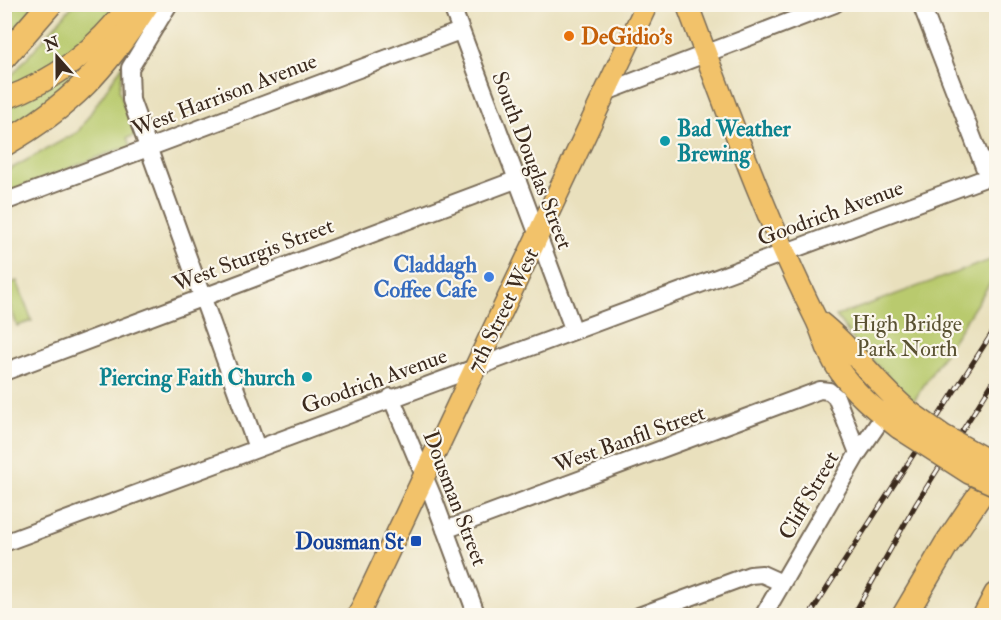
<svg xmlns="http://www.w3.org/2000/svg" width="1001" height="620" font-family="'IM FELL Double Pica',serif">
<rect width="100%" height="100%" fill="#fbf7ec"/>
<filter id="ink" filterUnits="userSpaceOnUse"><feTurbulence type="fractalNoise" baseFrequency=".0167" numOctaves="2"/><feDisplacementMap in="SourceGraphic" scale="12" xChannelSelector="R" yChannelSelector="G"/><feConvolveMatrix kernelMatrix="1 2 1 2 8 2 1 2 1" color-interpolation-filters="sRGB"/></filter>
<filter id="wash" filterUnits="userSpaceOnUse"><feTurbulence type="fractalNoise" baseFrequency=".008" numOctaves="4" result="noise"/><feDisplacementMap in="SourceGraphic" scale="24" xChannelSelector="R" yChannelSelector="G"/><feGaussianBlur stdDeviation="1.35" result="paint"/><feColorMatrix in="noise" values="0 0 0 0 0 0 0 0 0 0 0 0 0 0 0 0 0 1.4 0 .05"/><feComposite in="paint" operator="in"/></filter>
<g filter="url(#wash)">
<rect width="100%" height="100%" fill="#e9e0bd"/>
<!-- green -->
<path fill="#b9ca6e" stroke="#7a7a46" stroke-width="1.5" d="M17,5H36L5,42V19Z
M73,5H124L98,36L5,93V83Z
M114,45L5,139L4,107Z
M124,63L119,90L135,136L127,138L131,148L117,150L5,193V172L78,132Z
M996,258V274L913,402L859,347L836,316Z
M17,281L32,321L17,326L4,286Z"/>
</g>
<g filter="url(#ink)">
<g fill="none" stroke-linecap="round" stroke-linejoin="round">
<defs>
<path id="minor" d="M169,4L130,68L131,100L257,448
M451,4L574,331
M921,4L988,177
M606,92L835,4
M4,202L460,31
M4,372L518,179
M391,397L433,497L477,616
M445,530L820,390L829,391L836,397L858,453
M4,543L996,174
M639,616L750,575L762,574L782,583
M763,616L858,453L889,408"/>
<path id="major" d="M687,4C727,110 765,217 815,317C824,334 826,351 837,367C853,392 876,410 899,428
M4,99C57,80 97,49 130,4
M817,320C851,346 876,384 910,412
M358,616L647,4"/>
<path id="highway" d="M4,57L50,4
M4,144C72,105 104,69 147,4
M904,616L946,545L996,471
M985,616L996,595"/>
</defs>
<!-- minor casing -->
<use href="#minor" stroke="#786a56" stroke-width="20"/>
<!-- major casing -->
<use href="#major" stroke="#786a56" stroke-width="24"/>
<!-- highway casing -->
<use href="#highway" stroke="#786a56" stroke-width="27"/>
<!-- minor -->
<use href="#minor" stroke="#fff" stroke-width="16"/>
<!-- major -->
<use href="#major" stroke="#f2c26a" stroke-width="21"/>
<!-- highway -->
<use href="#highway" stroke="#f2c26a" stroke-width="24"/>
<defs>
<path id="rail" d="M809,616L996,327
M853,616L916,504L996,377"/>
</defs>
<!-- rail casing -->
<use href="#rail" stroke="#3b2a1e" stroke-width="5"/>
<!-- rail -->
<use href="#rail" stroke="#fbf7ec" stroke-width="3" stroke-dasharray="9" stroke-linecap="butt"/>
<defs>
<path id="major-bridge" d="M910,412L944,436L996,465
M899,428L969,473L996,485"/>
</defs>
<!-- major-bridge casing -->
<use href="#major-bridge" stroke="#786a56" stroke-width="24" stroke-linecap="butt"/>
<!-- major-bridge -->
<use href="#major-bridge" stroke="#f2c26a" stroke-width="21"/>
</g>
</g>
<!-- markers -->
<circle fill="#e8710a" stroke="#fbf7ec" stroke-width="2" cx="569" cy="36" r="6"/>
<g fill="#0f9aa8" stroke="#fbf7ec" stroke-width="2">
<circle cx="665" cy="141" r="6"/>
<circle cx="307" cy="377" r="6"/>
</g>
<circle fill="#3f7fe0" stroke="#fbf7ec" stroke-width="2" cx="489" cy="277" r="6"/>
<rect fill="#1a4fb4" stroke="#fbf7ec" stroke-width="2" x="410" y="535" width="12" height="12" rx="3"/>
<g text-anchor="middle" stroke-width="4.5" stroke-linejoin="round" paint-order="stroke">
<!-- food labels -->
<g font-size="22" font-weight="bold" fill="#c56008" stroke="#fbf7ec" text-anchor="start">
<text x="581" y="44">DeGidio's</text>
</g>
<!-- street labels -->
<g font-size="22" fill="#3b2a1e" stroke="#fbf7ec">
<text transform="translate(224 94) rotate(-21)" y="8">West Harrison Avenue</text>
<text transform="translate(533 160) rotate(69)" y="8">South Douglas Street</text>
<text transform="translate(830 212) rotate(-20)" y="8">Goodrich Avenue</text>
<text transform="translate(253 254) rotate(-21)" y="8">West Sturgis Street</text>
<text transform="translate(502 310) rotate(-64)" y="8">7th Street West</text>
<text transform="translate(374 380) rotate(-20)" y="8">Goodrich Avenue</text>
<text transform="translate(629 438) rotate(-20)" y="8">West Banfil Street</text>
<text transform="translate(808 495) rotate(-60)" y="8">Cliff Street</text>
<text transform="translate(456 498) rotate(69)" y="8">Dousman Street</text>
</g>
<!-- culture labels -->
<g font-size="22" font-weight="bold" fill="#0d838f" stroke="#fbf7ec" text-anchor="start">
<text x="677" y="136">Bad Weather<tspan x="677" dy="25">Brewing</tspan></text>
<text x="295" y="385" text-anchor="end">Piercing Faith Church</text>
</g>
<!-- shop labels -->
<g font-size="22" font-weight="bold" fill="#366cbe" stroke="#fbf7ec" text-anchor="end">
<text x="477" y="272">Claddagh<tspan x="477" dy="25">Coffee Cafe</tspan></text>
</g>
<!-- park labels -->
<g font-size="22" fill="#5a5232" stroke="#fbf7ec">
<text x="907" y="331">High Bridge<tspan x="907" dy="25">Park North</tspan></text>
</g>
<!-- transit labels -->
<g font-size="22" font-weight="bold" fill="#164399" stroke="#fbf7ec" text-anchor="end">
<text x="404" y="549">Dousman St</text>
</g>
</g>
<!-- margin -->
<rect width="1001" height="620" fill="none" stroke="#fbf7ec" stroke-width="24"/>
<!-- north arrow -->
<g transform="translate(57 57) rotate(339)" stroke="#fbf7ec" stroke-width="4.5" paint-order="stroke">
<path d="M0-4.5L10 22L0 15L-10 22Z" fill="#3b2a1e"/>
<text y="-9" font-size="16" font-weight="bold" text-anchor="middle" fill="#3b2a1e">N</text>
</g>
</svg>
